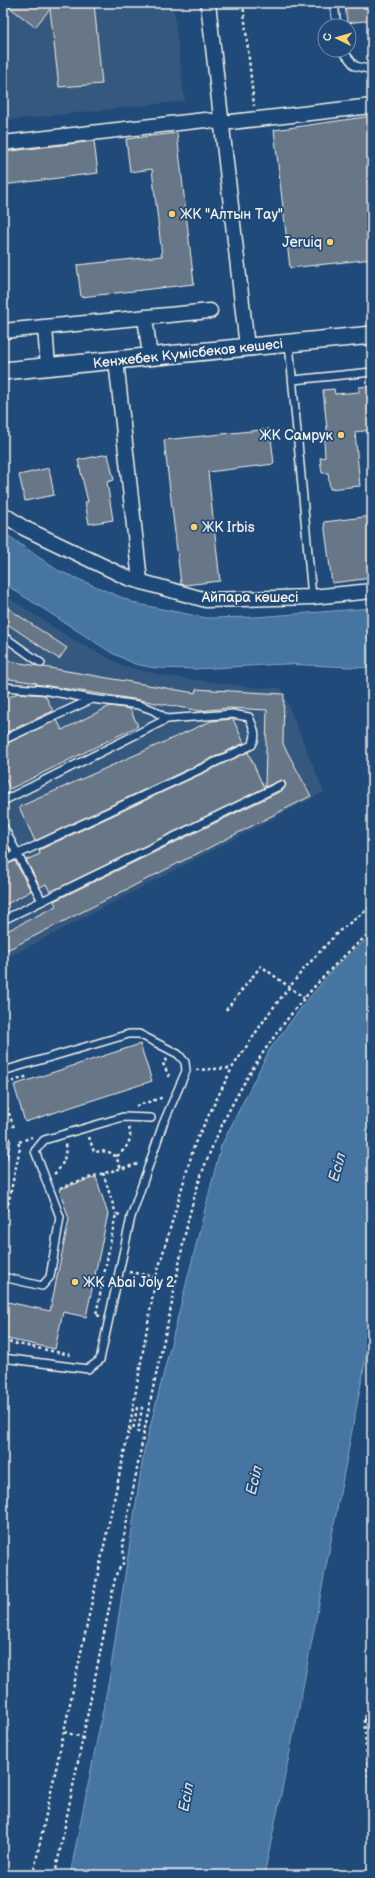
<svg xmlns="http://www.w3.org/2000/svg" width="375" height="1878" font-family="'Balsamiq Sans',sans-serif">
<rect width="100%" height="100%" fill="#1f4a7a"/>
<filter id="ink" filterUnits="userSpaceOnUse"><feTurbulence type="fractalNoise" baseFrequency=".025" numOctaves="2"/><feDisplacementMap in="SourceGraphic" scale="8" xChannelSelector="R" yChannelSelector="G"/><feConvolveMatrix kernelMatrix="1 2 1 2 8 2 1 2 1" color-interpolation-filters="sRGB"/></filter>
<g filter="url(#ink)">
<!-- built -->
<path fill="#35587e" d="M3,3H173L185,101L3,121Z
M3,594L70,638L124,666L165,676L250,687L281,688L324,792L3,960Z"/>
<!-- water -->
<path fill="#4474a0" stroke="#8aa6bd" d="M3,532L57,570L137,604L207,618L256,617L372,608V668L284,664L195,669L155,668L135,664L112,653L3,583Z
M372,934V1326L298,1713L264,1875H70L109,1680L144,1451L221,1146L270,1049L304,1004L335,967Z"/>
<!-- building -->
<path fill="#677787" stroke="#f4f1e8" d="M4,3H94L102,84L59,87L50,9L35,27Z
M345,3H372V20L347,23Z
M372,116V259L290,268L274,130Z
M177,133L194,284L81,297L77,265L162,256L152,169L130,172L126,139Z
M94,141L98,173L3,185V152Z
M372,386V430L355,432L360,486L330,489L328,473H322L320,458L325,457L324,440L328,439L323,390L334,389L335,394L359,392V387Z
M270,429L274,464L208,472L220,581L185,585L181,584L164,440Z
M108,454L114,480L107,482L113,520L89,524L85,502H88L78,460Z
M49,468L54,495L25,501L19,475Z
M372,516V578L332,583L324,522Z
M3,605L67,648L59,659L3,621Z
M3,660L195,693L196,689L284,694L283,744L311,796L3,952V933L56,906L54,901L283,790L286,785L284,781L281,780L265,787L267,710L228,708L200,711L140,700L35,684L37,683L3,678Z
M18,693L45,695L53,711L3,734V700Z
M110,706L130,709L138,726L10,789L3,774V745L57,720L62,730Z
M233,719L244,743L35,841L19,807L211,721Z
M248,752L264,788L50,892L46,884L40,887L26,860L40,854L39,850Z
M3,837L11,852L3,855Z
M15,861L31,891L3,906V866Z
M140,1044L152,1081L25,1122L14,1085Z
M96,1177L108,1214L86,1317L63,1312L55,1349L3,1338V1301L50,1311L69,1219L59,1189Z"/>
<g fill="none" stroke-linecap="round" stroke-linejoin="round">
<defs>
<path id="service" d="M334,3L337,26
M342,50L355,66L372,70
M289,343L312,597
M293,380L372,372
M3,636L41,663
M3,687L43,690L92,699
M3,740L92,699L139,705L153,710L167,719
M3,801L167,719L232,714L249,717C253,727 258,735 252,745L3,861
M3,826L42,901
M3,920L281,785
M3,1071L129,1034H139L178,1054L185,1062L186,1071L163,1124L131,1217L100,1360L88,1369L3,1358
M3,1132L6,1142L3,1157
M3,1277L42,1286L50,1277L60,1217L35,1151L44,1140L123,1117L151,1118"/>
<path id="minor" d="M208,3L247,347
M3,143L205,120L222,123L372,106
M145,317L150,357
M45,327L48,367
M3,331L210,311
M116,360L140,581
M3,514L24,528L128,578L206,600L312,597L372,591"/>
<path id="tertiary" d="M3,371L372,335"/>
</defs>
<!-- service casing -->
<use href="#service" stroke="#f4f1e8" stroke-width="10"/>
<!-- minor casing -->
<use href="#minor" stroke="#f4f1e8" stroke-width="17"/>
<!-- tertiary casing -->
<use href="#tertiary" stroke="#f4f1e8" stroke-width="20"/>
<!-- path -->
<path stroke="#f4f1e8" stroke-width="2.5" stroke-dasharray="3 3" stroke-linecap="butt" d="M243,3L254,106
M226,1010L261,966L304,998
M167,1059L163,1063C165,1070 169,1073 170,1079
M196,1070L232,1068
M3,1088L5,1084L28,1076
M3,1096L14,1128
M136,1106L164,1097
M89,1137L94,1152C111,1150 115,1152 121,1169
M19,1142L32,1137
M117,1156C126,1149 133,1140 129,1128
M103,1173L116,1214
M54,1174C63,1167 67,1155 65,1144
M60,1188L97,1175L138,1164
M3,1228L20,1148L18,1142
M129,1272L156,1277
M100,1316L96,1315L116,1214L121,1215
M3,1341L71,1355
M129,1430H133L137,1408H142L138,1432L144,1433C152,1389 163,1346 172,1303C180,1259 187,1215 202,1173C236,1079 296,995 372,931
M372,1704L364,1719L372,1821
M364,1719L372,1720
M64,1732L82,1737
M33,1875L129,1430L156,1277L195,1143L232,1068L269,1013L303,970L338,932L372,906
M55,1875L115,1579L117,1572L124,1562L123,1541L144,1433"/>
<!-- service -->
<use href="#service" stroke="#1f4a7a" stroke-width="7"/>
<!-- minor -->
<use href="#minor" stroke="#1f4a7a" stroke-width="14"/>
<!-- tertiary -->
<use href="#tertiary" stroke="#1f4a7a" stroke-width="17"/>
</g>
</g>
<!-- markers -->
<g fill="#ffd166" stroke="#1f4a7a" stroke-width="1.5">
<circle cx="172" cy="214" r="4"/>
<circle cx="330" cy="242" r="4"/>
<circle cx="341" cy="435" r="4"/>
<circle cx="194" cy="527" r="4"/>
<circle cx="75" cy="1282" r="4"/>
</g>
<g text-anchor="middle" stroke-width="3.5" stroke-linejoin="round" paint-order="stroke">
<!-- poi labels -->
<g font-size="14" fill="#f4f1e8" stroke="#1f4a7a" text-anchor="start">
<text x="180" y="219">ЖК "Алтын Тау"</text>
<text x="322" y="247" text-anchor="end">Jeruiq</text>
<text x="333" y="440" text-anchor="end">ЖК Самрук</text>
<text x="202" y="532">ЖК Irbis</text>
<text x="83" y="1287">ЖК Abai Joly 2</text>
</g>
<!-- street labels -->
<g font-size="14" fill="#f4f1e8" stroke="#1f4a7a">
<text transform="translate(188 353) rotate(-6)" y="5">Кенжебек Күмісбеков көшесі</text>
<text x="250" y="602">Айпара көшесі</text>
</g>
<!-- water labels -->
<g font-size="15" font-style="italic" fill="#dadedd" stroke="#1f4a7a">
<text transform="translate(337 1167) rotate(-74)" y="5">Есіл</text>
<text transform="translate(254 1480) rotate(-76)" y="5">Есіл</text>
<text transform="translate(186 1797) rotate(-79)" y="5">Есіл</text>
</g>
</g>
<!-- margin -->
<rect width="375" height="1878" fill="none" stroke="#1f4a7a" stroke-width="16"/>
<rect x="8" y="8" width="359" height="1862" fill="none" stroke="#f4f1e8" stroke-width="1.5" filter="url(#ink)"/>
<!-- north arrow -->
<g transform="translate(337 38) rotate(275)"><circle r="19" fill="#1f4a7a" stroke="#748da6"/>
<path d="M0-3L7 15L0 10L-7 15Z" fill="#ffd166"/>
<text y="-6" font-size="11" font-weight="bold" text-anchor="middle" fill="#f4f1e8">С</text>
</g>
</svg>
